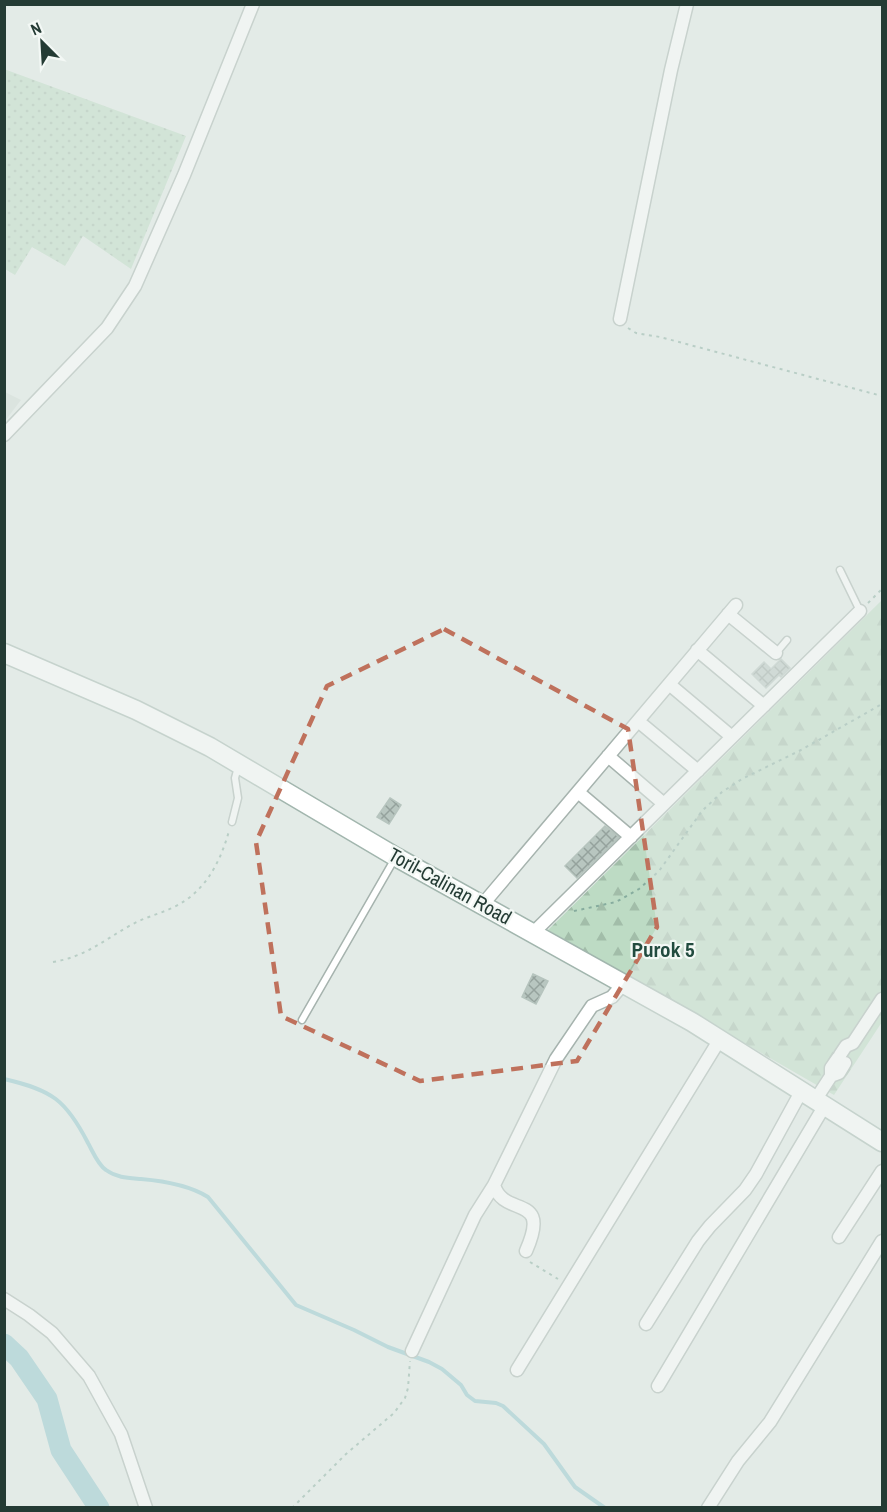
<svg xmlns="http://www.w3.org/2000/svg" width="887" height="1512" font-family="'Archivo Narrow',sans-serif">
<defs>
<pattern id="grass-dots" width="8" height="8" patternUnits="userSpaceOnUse" patternTransform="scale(1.5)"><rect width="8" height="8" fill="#bddbc4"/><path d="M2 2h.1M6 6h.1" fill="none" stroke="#a2bda9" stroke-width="1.8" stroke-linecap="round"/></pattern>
<pattern id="forest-firs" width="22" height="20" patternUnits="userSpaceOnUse" patternTransform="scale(1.5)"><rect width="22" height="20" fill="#bddbc4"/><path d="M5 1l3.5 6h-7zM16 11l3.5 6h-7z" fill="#a2bda9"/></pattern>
<pattern id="building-cross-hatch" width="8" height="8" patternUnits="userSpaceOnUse" patternTransform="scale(1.5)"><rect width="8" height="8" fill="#b8c6c0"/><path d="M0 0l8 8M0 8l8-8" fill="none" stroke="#95a29d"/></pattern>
</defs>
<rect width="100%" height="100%" fill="#e3ebe7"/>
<!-- built -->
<path fill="#d1dbd6" d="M5,392L21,400L5,421Z"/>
<!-- grass -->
<path fill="url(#grass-dots)" d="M4,69L186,136L131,269L83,236L65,266L32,247L15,275L5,269Z"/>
<!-- forest -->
<path fill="url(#forest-firs)" d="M882,600V1022L834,1095L548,930Z"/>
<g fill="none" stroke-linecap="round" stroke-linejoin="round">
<!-- stream -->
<path stroke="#8fc5cc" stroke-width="4" d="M4,1079C52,1090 66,1100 88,1143C93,1152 98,1165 106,1170C117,1178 129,1178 141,1179C164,1181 189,1185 208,1197L296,1305L354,1330L388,1347L429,1362L442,1369L461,1385L467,1395L475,1401L496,1403L503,1406L544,1444L575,1487L605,1508"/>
<!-- river -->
<path stroke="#8fc5cc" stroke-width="21" d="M4,1344L19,1358L47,1399L61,1450L99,1508"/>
</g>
<!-- building -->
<path fill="url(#building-cross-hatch)" stroke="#b6c4be" stroke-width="1.5" d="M781,659L790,668L781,677L779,675L766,688L752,674L764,662L771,669Z
M390,798L401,805L389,824L377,817Z
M605,826L619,837L577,878L565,866Z
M533,974L548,981L536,1004L522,997Z"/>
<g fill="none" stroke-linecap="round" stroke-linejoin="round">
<defs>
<path id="service" d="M840,570L860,611
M776,653L787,640
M232,822L238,798L235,778L238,767
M302,1020L394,860"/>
<path id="minor" d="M620,319L671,70L687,4
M4,435L107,328L135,286L184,175L253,4
M728,614L776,653
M697,650L764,706
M669,684L732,737
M638,721L698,771
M608,756L664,804
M578,792L631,837
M483,904L736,605
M533,933L860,611
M840,1055L846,1046L853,1043L882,999
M831,1076L839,1073L845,1063
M816,1099L831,1076V1068L838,1058
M494,1185C504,1219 552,1192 526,1251
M839,1237L882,1171
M4,1299L29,1315L52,1333L89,1376L121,1434L146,1508
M646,1324L698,1241L710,1226L745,1190L756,1174L802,1090
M412,1351L475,1215L494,1185L556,1059L592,1006L612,997L624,983
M517,1370L720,1039
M658,1386L825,1105
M708,1508L738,1461L770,1422L882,1241"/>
<path id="secondary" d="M4,653L136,710L210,747L396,857L692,1022L882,1142"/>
</defs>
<!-- service casing -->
<use href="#service" stroke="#a6b3ae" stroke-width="9"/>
<!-- minor casing -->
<use href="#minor" stroke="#a6b3ae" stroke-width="15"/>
<!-- secondary casing -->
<use href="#secondary" stroke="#a2b6ae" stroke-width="21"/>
<!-- path -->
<path stroke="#86ac9e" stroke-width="2" stroke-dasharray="3 4.5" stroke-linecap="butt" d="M628,328L636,333L660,337L882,396
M868,603L882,589
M574,911L616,902L639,889L659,871L702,811L722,792L742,779L801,750L882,704
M53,962C85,957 104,940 131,925C145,917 160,914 174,907C205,892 220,863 229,831
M530,1262L558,1279
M292,1508L346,1454L394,1413L405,1398L408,1388L410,1361"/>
<!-- service -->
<use href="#service" stroke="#fff" stroke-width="6"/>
<!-- minor -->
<use href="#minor" stroke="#fff" stroke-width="12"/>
<!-- secondary -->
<use href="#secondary" stroke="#fff" stroke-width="18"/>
</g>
<!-- marked area -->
<path d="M0 0H887V1512H0ZM444,629L628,729L657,927L577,1061L420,1081L281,1016L256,842L327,686Z" fill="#e3ebe7" fill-opacity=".55" fill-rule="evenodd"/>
<path fill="none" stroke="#bf715c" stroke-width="4.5" stroke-dasharray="12 8" stroke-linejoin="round" d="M444,629L628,729L657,927L577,1061L420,1081L281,1016L256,842L327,686Z"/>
<g text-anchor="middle" stroke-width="4.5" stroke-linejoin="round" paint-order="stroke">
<!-- street labels -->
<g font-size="20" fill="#243b34" stroke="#f3f8f5">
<text transform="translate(450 886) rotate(29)" y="7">Toril-Calinan Road</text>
</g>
<!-- neighbourhood labels -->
<g font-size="21" font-weight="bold" fill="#224b3f" stroke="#f3f8f5">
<text x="663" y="957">Purok 5</text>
</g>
</g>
<!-- border -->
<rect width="887" height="1512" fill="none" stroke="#243b34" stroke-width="12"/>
<!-- north arrow -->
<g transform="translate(42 42) rotate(336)" stroke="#f3f8f5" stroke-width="4.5" paint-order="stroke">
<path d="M0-4.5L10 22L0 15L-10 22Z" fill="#243b34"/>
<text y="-9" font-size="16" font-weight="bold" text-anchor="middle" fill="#243b34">N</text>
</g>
</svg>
